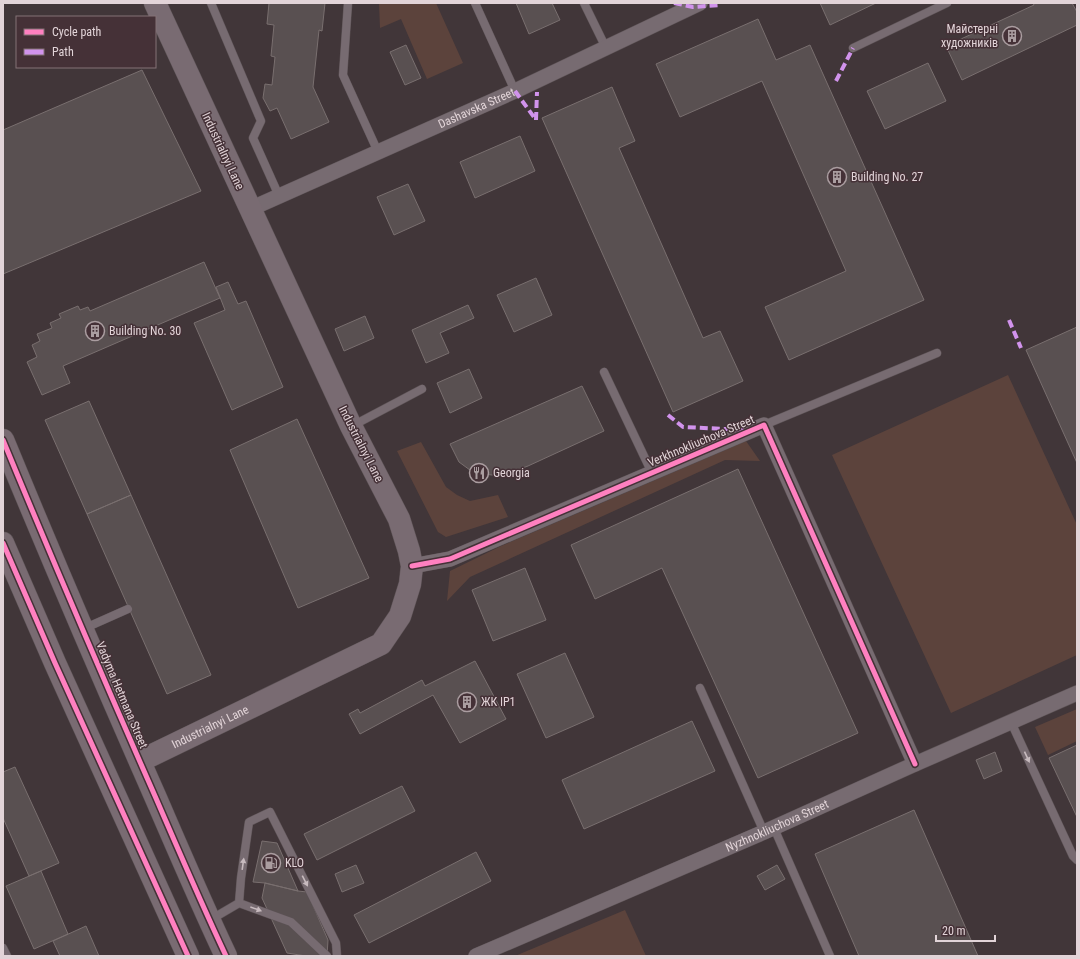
<svg xmlns="http://www.w3.org/2000/svg" width="1080" height="959" font-family="'Roboto Condensed',sans-serif">
<rect width="100%" height="100%" fill="#413639"/>
<!-- green -->
<path fill="#5c433c" d="M379,3H436L463,63L427,79L401,19L380,28Z
M1008,375L1077,525V655L951,713L832,455Z
M746,441L760,461L725,460L470,577L447,601L450,571L501,546Z
M421,442L446,487L457,495L470,501L498,495L508,517L446,537L438,532L397,451Z
M1077,709V741L1048,755L1035,727Z
M625,910L646,956H515Z"/>
<!-- building -->
<path fill="#595051" stroke="#796f6f" d="M269,3H325L322,31L319,30L313,87L329,122L291,139L277,108L270,111L263,98L265,84L272,85L275,57L271,56L274,25L267,24Z
M516,3H552L560,20L529,34Z
M820,3H876L830,25Z
M1033,3H1072L1077,12V25L962,80L946,46L1034,5Z
M758,19L776,60L810,45L924,300L789,360L765,307L846,271L762,81L680,117L656,64Z
M406,45L421,78L405,85L390,52Z
M928,63L946,101L885,129L867,91Z
M142,70L201,191L3,274V130Z
M612,87L635,141L619,148L703,338L720,331L743,381L673,412L542,118Z
M520,136L535,171L475,198L460,162Z
M408,184L425,221L394,235L377,197Z
M204,262L220,298L63,366L70,383L42,395L27,362L37,357L32,345L40,341L37,334L52,328L50,323L61,318L59,314L78,306L80,310L88,307L90,311Z
M536,278L552,315L514,332L497,295Z
M228,282L238,304L246,301L283,387L232,410L194,323L225,310L216,287Z
M468,305L474,318L440,333L449,353L426,363L412,330Z
M365,316L374,338L344,351L335,329Z
M1077,327V463L1026,350Z
M469,369L482,398L450,413L437,383Z
M582,386L604,431L528,466L501,476L474,473L459,462L450,444Z
M89,401L131,495L87,514L45,420Z
M297,419L369,578L298,608L230,450Z
M738,469L858,733L758,778L662,568L595,599L571,545Z
M131,495L211,675L167,694L87,514Z
M525,568L546,620L493,641L472,590Z
M565,653L594,717L546,738L517,674Z
M475,661L506,719L460,743L433,695L360,734L349,714L358,709L360,713L422,680L425,686Z
M692,721L715,771L584,829L562,780Z
M1077,745V817L1049,758Z
M995,752L1002,771L984,779L976,760Z
M15,767L59,863L29,876L3,818V772Z
M402,786L415,811L317,860L304,834Z
M914,810L978,956H859L815,854Z
M262,841L277,843L298,891L265,883L253,882Z
M476,852L491,881L369,943L354,915Z
M356,865L364,883L342,892L335,874Z
M777,865L785,879L765,890L757,876Z
M41,871L68,934L34,949L6,886Z
M265,883L298,891L307,892L328,940L327,956H306L287,953L262,898Z
M86,926L99,956H60L53,941Z"/>
<g fill="none" stroke-linecap="round" stroke-linejoin="round">
<defs>
<path id="service" d="M211,3L261,121L253,138L279,196
M348,3L343,75L378,152
M475,3L515,91
M584,3L606,48
M853,48L947,3
M604,372L652,473
M764,425L937,353
M352,426L422,389
M83,629L128,609
M700,688L764,832
M1011,722L1073,856L1077,860
M774,828L830,956
M239,903L241,878L249,822L270,812L336,943L337,956
M210,920L239,903L291,922L327,956
M3,948L7,956"/>
<g id="minor">
<path id="s1" d="M250,209L515,91L700,3"/>
<path d="M412,566L450,559L764,425L915,764"/>
<path id="s2" d="M476,956L764,832L915,764L1077,693"/>
</g>
<g id="primary">
<path d="M3,440C52,559 103,678 155,796C178,849 201,903 226,956"/>
<path d="M3,543L55,663L188,956"/>
<path id="s3" d="M140,761L381,644L400,616L410,584L412,566L409,551L399,519L351,426L155,3"/>
</g>
</defs>
<!-- service casing -->
<use href="#service" stroke="#5d5356" stroke-width="9"/>
<!-- minor casing -->
<use href="#minor" stroke="#5d5356" stroke-width="16"/>
<!-- primary casing -->
<use href="#primary" stroke="#5d5356" stroke-width="23"/>
<!-- service -->
<use href="#service" stroke="#776b71" stroke-width="8"/>
<!-- minor -->
<use href="#minor" stroke="#776b71" stroke-width="15"/>
<!-- primary -->
<use href="#primary" stroke="#796b72" stroke-width="22"/>
<!-- quiet -->
<path stroke="#d193ec" stroke-width="4" stroke-dasharray="8 4" stroke-linecap="butt" d="M674,3L693,7L721,5
M836,81L853,48
M515,91L536,120
M536,120L537,92
M1009,320L1021,348
M668,415L683,427L746,430"/>
<defs>
<path id="cycleway" d="M3,440C52,559 103,678 155,796C178,849 201,903 226,956
M3,543L55,663L188,956
M412,566L450,559L764,425L915,764"/>
</defs>
<!-- cycleway casing -->
<use href="#cycleway" stroke="#453137" stroke-width="8"/>
<!-- cycleway -->
<use href="#cycleway" stroke="#ff80c0" stroke-width="5"/>
</g>
<!-- one-way arrows -->
<defs><path id="oneway-solid" d="M-6-.8H1V-3.2L6.5 0L1 3.2V.8H-6Z"/></defs>
<g fill="#c7babe">
<use href="#oneway-solid" transform="translate(1027 757) rotate(65)"/>
<use href="#oneway-solid" transform="translate(243 864) rotate(-82)"/>
<use href="#oneway-solid" transform="translate(305 881) rotate(63)"/>
<use href="#oneway-solid" transform="translate(256 909) rotate(20)"/>
</g>
<!-- icons -->
<defs>
<symbol id="building-ring" viewBox="-11 -11 22 22"><circle r="9.5" fill="#453137" stroke="#aa9da0" stroke-width="1.5"/><path d="M-4-6H4V6H1V3H-1V6H-4ZM-2.5-4.3h1.7v1.8h-1.7ZM.8-4.3h1.7v1.8H.8ZM-2.5-1h1.7V.8h-1.7ZM.8-1h1.7V.8H.8Z" fill="#aa9da0"/></symbol>
<symbol id="restaurant-ring" viewBox="-11 -11 22 22"><circle r="9.5" fill="#453137" stroke="#aa9da0" stroke-width="1.5"/><path d="M-5-6h1v4h1v-4h1v4h1v-4h1v5L-1.5 .5V6h-2V.5L-5-1ZM5-6V6H3V1.5H1.5Q1.5-4 5-6Z" fill="#aa9da0"/></symbol>
<symbol id="fuel-ring" viewBox="-11 -11 22 22"><circle r="9.5" fill="#453137" stroke="#aa9da0" stroke-width="1.5"/><path d="M-5.5-6h7V0h2V4h1.3V-2.5L3-4.5l.8-.8L6-3V5H2.5V1h-1V6h-7ZM-4.2-4.7v3.2H.2V-4.7Z" fill="#aa9da0"/></symbol>
</defs>
<g fill-rule="evenodd">
<use href="#building-ring" x="1001" y="25" width="22" height="22"/>
<use href="#building-ring" x="826" y="166" width="22" height="22"/>
<use href="#building-ring" x="84" y="320" width="22" height="22"/>
<use href="#restaurant-ring" x="468" y="462" width="22" height="22"/>
<use href="#building-ring" x="456" y="691" width="22" height="22"/>
<use href="#fuel-ring" x="260" y="852" width="22" height="22"/>
</g>
<g text-anchor="middle" stroke-width="3" stroke-linejoin="round" paint-order="stroke">
<!-- poi labels -->
<g font-size="12" fill="#e2d4d8" stroke="#453137" text-anchor="start">
<text x="998" y="33" text-anchor="end">Майстерні<tspan x="998" dy="14">художників</tspan></text>
<text x="851" y="181">Building No. 27</text>
<text x="109" y="335">Building No. 30</text>
<text x="493" y="477">Georgia</text>
<text x="481" y="706">ЖК IP1</text>
<text x="285" y="867">KLO</text>
</g>
<!-- street labels -->
<g font-size="12" fill="#e2d4d8" stroke="#453137">
<text dy="4" stroke="none"><textPath href="#s1" startOffset="248">Dashavska Street</textPath></text>
<text transform="translate(223 151) rotate(65)" y="4">Industrialnyi Lane</text>
<text transform="translate(701 441) rotate(-23)" y="4">Verkhnokliuchova Street</text>
<text transform="translate(361 444) rotate(63)" y="4">Industrialnyi Lane</text>
<text transform="translate(122 695) rotate(67)" y="4">Vadyma Hetmana Street</text>
<text dy="4" stroke="none"><textPath href="#s3" startOffset="78">Industrialnyi Lane</textPath></text>
<text dy="4" stroke="none"><textPath href="#s2" startOffset="328">Nyzhnokliuchova Street</textPath></text>
</g>
</g>
<!-- border -->
<rect width="1080" height="959" fill="none" stroke="#e2d4d8" stroke-width="8"/>
<!-- legend -->
<rect x="16" y="16" width="140" height="52" fill="#453137" stroke="#847277"/>
<rect x="24" y="29" width="20" height="6" fill="#ff80c0" stroke="#847277"/>
<text x="52" y="36" font-size="12" fill="#e2d4d8">Cycle path</text>
<rect x="24" y="49" width="20" height="6" fill="#d193ec" stroke="#847277"/>
<text x="52" y="56" font-size="12" fill="#e2d4d8">Path</text>
<!-- scale -->
<path d="M936 935v6h59v-6" fill="none" stroke="#e2d4d8" stroke-width="2"/>
<text x="942" y="935" font-size="12" fill="#e2d4d8" stroke="#453137" stroke-width="3" paint-order="stroke">20 m</text>
</svg>
